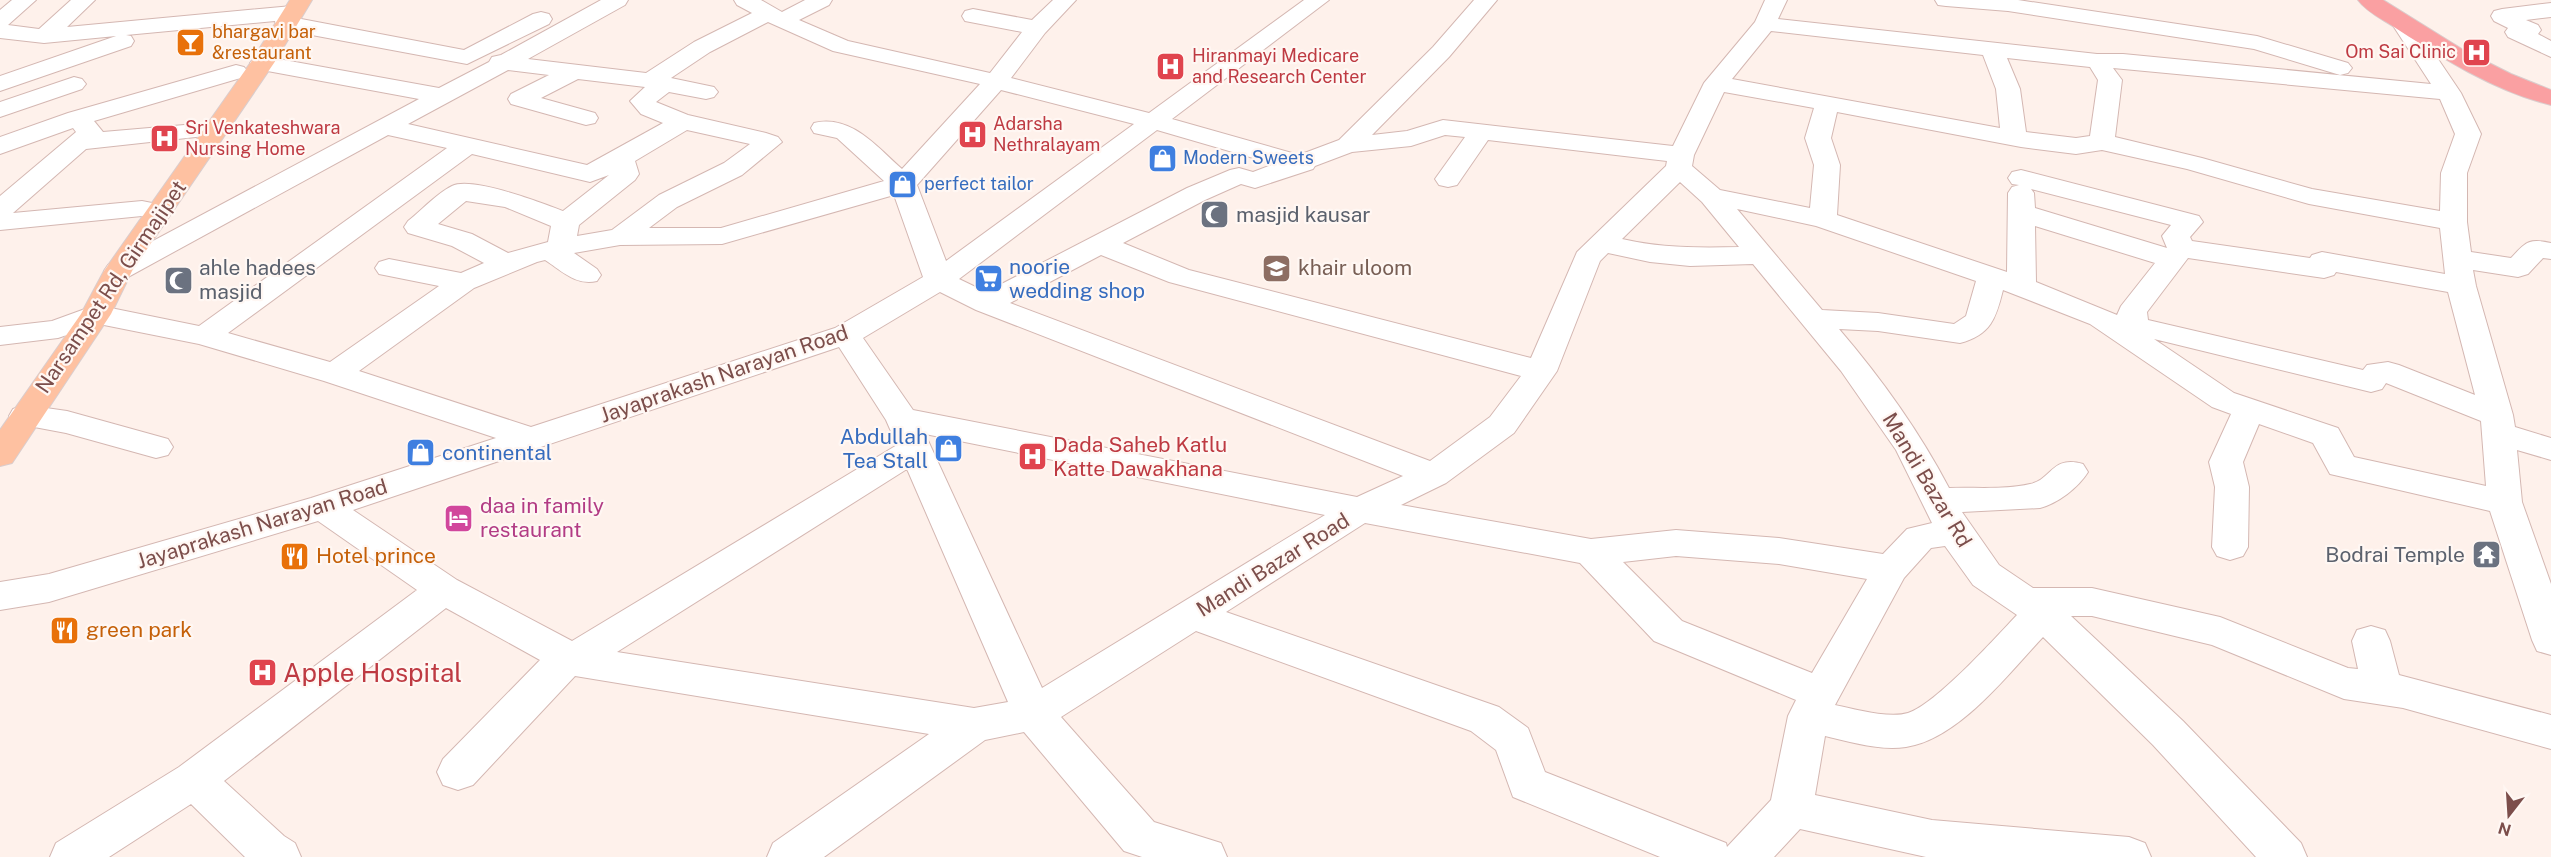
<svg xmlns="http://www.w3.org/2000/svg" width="2551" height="857" font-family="'Public Sans',sans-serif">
<rect width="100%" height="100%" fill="#fef1eb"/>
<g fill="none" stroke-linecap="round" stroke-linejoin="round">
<defs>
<path id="minor" d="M12,0H36L8,25L39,29L71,0H95L67,27L292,6L300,8L303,13L296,18L464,50L533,14L541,12L549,14L552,19L549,24L467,64L285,30L277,28L275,21L126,35L131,36L134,41L131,46L0,91V76L116,36L44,43L0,38V10Z
M601,0H628L625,5L528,59L646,73L694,42L752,13L737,5L734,0H761L782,12L805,0H832L829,5L799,20L848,41L990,73L1022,32L965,21L962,16L965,11L973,9L1032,20L1053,0H1076L1045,33L1011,78L1149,113L1304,0H1329L1172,119L1299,155L1339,140L1433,47L1474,0H1497L1449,57L1372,135L1407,131L1443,120L1673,146L1704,83L1755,22L1765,0H1787L1778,19L2097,54H2123L2431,84L2392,24L2395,19L2403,17L2411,19L2461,93L2481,134L2467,173V222L2471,252L2511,258C2526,242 2528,238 2551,243V259L2543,258L2528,274L2518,277L2473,270L2476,286L2513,415L2515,427L2551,438V460L2517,450L2522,502L2551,584V655L2537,651L2532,640L2490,511L2330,474L2313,443L2259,424L2243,462L2249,487L2248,547L2243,556L2230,560L2217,556L2212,547L2215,487L2209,462L2231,414L2212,407L2090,324L2003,290C1996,318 1991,335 1960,343L1878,331L1839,329C1881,378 1919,431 1949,488C1975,487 2004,490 2030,484C2052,480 2051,455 2083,464L2088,472C2078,488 2058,503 2040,508L1962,512L1999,565L2033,588H2092L2220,617L2348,668L2358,669L2352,641L2357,630L2371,626L2385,630L2390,641L2399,675L2551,715V749L2403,708L2344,699L2212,645L2092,616H2071L2183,721L2301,843L2307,857H2256L2153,745L2043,637C2008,674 1959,739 1906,747C1880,751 1851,742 1825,736L1815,795L1932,820L2129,837L2145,843L2151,857H1926L1800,829L1774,857H1660L1513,797L1496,750L1471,731L1196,631L1061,717L1154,822L1221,843L1227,857H1142L1124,851L1024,732L985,740L824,857H767L773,843L929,734L575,676L473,785L458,790L443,785L437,772L443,759L540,660L446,608L224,781L284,836L295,843L301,857H245L191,804L109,857H50L56,843L179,767L417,590L318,521L49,602L0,610V582L49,574L311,498L496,438L324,381L199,344L99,324L58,338L0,345V327L52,321L96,305L199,326L447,148L388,135L128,277L118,280L108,277L104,271L108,265L419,99L262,70L254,68L250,63L254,58L262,56L439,88L489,62L492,57L501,55ZM768,22L833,51L980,84L902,169C877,147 851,114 814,123L811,128L814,133L837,138L884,181L721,228H649L677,207L742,175L782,142L778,137L766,133L688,115L656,102L669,92L706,99L714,97L718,92L714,87L671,78L710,52ZM1771,31L1983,55L1996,89L2000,128L1732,79ZM2007,58L2090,67L2098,80L2090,136L2076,138L2026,132L2020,89ZM2113,68L2440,99L2455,134L2441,173L2440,211L2312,189L2202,158L2115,137L2122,80ZM508,70L549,75L511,94L508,99L511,104L586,125L595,123L598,118L595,113L541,98L578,79L645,87L630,101L641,114L663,123L587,165L408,124ZM1001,90L1134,124L946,261L917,185ZM1724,92L1814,108L1805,138L1814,165L1810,208L1720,190L1692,166L1694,155ZM1837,112L2021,147L2076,154L2102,150L2187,169L2309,204L2440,228L2445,274L2322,252L2312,255L2310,258L2192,241L2190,237L2203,222L2199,216L2021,170L2012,172L2008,178L2012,184L2019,185L2012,187L2008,193L2007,272L1837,215L1840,165L1831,138ZM687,130L750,144L724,163L659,195L612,230L577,236L579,225L635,180L639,174L635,161ZM1157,130L1274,164L1253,172L1239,168L1230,170L1187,188L986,292L959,279ZM1445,135L1465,137L1435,179L1439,185L1448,187L1457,185L1488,140L1667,161L1666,166L1577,252L1531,358L1189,270L1123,243L1205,200L1241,184L1255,188L1313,169L1315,166L1352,152L1411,146ZM472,154L590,182L609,175L563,211C542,203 472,176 452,186C436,194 422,210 408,221L404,227L408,233L452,246L484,263L461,273L389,259L379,262L375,268L379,274L439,286L330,362L228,333ZM1680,182L1702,202L1739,247C1699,248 1661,248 1622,239ZM2031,189L2171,225L2162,236L2167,248L2035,208L2034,193ZM894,195L923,277L835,328L531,427L359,371L474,288L537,262L545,260C562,271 576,286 597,281L601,275L597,269L574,253L620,245L722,244ZM466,201L505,207L551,226L548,242L508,253L472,234L438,224ZM1737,209L1816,226L1976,281L1966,316L1954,324L1878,313L1822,310ZM2035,226L2155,263L2121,306L2117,315L2036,282ZM1608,253L1650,262L1690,266L1753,264L1841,371L1896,450L1932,523L1907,529L1883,554L1779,538L1676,530L1591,539L1401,505L1446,483L1514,433L1557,371L1600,261ZM1101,255L1169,282L1521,376L1490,417L1430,461L1010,303ZM2188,258L2324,278L2334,275L2336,272L2448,292L2475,395L2399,365L2388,362L2367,365L2363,370L2148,320L2147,312ZM940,292L976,310L1403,476L1357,497L913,410L863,338ZM2154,339L2371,392L2382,389L2386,383L2481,421L2486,486L2354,457L2338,428L2234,393ZM839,347L886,420L897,445L572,641L457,580L353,510ZM925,434L1325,515L1042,688ZM907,469L1008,702L974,708L617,652ZM1365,523L1580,563L1654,641L1796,700L1788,716L1771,800L1727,847L1726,843L1545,772L1528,728L1499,707L1226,612ZM1945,546L1973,585L2017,615C1995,638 1936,704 1908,713C1889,719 1854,709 1835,705L1904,578L1931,548ZM1676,556L1779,564L1867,579L1812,673L1682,621L1623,562Z
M1935,0H2018L2257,36L2348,63L2352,68L2348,73L2340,75L2254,49L2008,11L1946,6L1938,5Z
M2551,3V17L2526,20L2538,25L2541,30L2538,34L2551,41V57L2508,37L2505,32L2508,28L2494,21L2491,16L2494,11L2502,9Z
M236,65L244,67L248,72L244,77L94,121L103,132L196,124L205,126L208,131L205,136L86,149L13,213L142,201L152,203L156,209L152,215L0,230V196L76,132L73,128L0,154V137L68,113Z
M74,77L82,79L86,84L82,89L0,117V102Z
M25,405L67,411L168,439L173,447L168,455L156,458L66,433L13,423L9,416L13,409Z"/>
<path id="major" d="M290,0H312L274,63L132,271L111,314L12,463L0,466V430L81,314L104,271L251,62Z"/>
<path id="highway" d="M2358,0H2383L2465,51L2511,74L2551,90V105C2494,91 2440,57 2391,25C2380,18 2366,11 2358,0Z"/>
</defs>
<!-- minor casing -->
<use href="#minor" stroke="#d4b7b2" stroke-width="2"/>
<!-- major casing -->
<use href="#major" stroke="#dacdcd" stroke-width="2"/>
<!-- highway casing -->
<use href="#highway" stroke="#dacdcd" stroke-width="2"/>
<!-- minor -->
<use href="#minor" fill="#fff" fill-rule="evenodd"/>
<!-- major -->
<use href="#major" fill="#fec1a1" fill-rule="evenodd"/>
<!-- highway -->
<use href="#highway" fill="#faa0a2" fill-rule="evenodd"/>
</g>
<!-- icons -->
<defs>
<symbol id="bar-square" viewBox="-11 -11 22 22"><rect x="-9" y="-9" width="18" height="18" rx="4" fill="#e8710a" stroke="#fff7f3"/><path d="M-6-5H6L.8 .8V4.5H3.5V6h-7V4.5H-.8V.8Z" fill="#fff"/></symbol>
<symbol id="hospital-square" viewBox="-11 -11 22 22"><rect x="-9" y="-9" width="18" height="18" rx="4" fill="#e0444e" stroke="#fff7f3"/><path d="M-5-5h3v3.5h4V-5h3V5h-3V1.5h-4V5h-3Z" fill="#fff"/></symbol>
<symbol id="shop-square" viewBox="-11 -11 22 22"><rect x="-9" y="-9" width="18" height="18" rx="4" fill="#3f7fe0" stroke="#fff7f3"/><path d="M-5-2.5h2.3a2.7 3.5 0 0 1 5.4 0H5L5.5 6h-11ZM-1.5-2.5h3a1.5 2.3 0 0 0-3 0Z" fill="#fff"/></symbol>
<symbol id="mosque-square" viewBox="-11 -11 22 22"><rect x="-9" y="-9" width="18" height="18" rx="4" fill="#6b7280" stroke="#fff7f3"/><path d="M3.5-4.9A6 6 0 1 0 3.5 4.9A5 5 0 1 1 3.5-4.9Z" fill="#fff"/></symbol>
<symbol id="school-square" viewBox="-11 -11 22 22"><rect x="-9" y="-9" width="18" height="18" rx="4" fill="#8d6e63" stroke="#fff7f3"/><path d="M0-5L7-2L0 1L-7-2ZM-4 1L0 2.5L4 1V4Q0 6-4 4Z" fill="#fff"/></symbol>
<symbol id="supermarket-square" viewBox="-11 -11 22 22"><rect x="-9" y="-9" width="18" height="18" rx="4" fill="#3f7fe0" stroke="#fff7f3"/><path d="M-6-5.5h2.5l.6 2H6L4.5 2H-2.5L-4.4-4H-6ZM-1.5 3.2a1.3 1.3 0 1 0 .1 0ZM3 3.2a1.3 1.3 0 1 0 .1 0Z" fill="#fff"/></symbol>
<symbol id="hotel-square" viewBox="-11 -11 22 22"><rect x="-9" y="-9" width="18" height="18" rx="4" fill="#d1479c" stroke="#fff7f3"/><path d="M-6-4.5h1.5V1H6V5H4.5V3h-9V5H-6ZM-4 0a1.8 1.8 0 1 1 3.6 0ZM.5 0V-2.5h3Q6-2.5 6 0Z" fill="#fff"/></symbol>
<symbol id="temple-square" viewBox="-11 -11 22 22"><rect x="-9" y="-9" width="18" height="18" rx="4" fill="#6b7280" stroke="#fff7f3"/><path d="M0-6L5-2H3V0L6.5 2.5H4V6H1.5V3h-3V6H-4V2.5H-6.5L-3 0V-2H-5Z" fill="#fff"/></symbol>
<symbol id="restaurant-square" viewBox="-11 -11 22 22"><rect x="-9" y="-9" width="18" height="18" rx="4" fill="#e8710a" stroke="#fff7f3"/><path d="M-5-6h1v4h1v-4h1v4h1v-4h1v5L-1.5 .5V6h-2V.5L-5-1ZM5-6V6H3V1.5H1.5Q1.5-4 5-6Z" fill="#fff"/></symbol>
</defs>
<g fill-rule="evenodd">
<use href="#bar-square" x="174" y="26" width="33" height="33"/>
<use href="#hospital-square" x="2460" y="36" width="33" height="33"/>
<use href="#hospital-square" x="1154" y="50" width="33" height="33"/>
<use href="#hospital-square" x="956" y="118" width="33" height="33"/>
<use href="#hospital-square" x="148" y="122" width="33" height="33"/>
<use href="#shop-square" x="1146" y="142" width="33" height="33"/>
<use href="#shop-square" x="886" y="168" width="33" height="33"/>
<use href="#mosque-square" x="1198" y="198" width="33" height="33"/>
<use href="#school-square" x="1260" y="252" width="33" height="33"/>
<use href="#supermarket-square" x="972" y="262" width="33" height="33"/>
<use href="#mosque-square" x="162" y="264" width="33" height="33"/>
<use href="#shop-square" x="932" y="432" width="33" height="33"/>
<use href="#shop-square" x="404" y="436" width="33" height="33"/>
<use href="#hospital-square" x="1016" y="440" width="33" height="33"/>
<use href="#hotel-square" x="442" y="502" width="33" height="33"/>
<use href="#temple-square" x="2470" y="538" width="33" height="33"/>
<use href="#restaurant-square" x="278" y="540" width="33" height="33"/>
<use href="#restaurant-square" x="48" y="614" width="33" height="33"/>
<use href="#hospital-square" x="246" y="656" width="33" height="33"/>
</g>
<g text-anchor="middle" stroke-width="4.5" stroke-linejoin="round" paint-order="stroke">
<!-- far-food labels -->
<g font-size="18" fill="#c56008" stroke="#fff7f3" text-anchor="start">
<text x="212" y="38">bhargavi bar<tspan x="212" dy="21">&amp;restaurant</tspan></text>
</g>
<!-- far-health labels -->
<g font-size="18" fill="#be3a42" stroke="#fff7f3" text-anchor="start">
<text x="2456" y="58" text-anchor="end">Om Sai Clinic</text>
<text x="1192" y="62">Hiranmayi Medicare<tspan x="1192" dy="21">and Research Center</tspan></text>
<text x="993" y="130">Adarsha<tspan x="993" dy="21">Nethralayam</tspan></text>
<text x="185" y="134">Sri Venkateshwara<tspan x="185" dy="21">Nursing Home</tspan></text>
</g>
<!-- far-shop labels -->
<g font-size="18" fill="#366cbe" stroke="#fff7f3" text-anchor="start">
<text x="1183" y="164">Modern Sweets</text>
<text x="924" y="190">perfect tailor</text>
</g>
<!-- worship labels -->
<g font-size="21" fill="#5b616d" stroke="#fff7f3" text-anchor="start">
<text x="1236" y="222">masjid kausar</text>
<text x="199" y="275">ahle hadees<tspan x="199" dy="24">masjid</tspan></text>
<text x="2465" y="562" text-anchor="end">Bodrai Temple</text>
</g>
<!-- shop labels -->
<g font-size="21" fill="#366cbe" stroke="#fff7f3" text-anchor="start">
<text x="1009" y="274">noorie<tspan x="1009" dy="24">wedding shop</tspan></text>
<text x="928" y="444" text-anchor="end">Abdullah<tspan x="928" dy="24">Tea Stall</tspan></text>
<text x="442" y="460">continental</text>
</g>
<!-- education labels -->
<g font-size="21" fill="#785e54" stroke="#fff7f3" text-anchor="start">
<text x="1298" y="275">khair uloom</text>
</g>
<!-- street labels -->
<g font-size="21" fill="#7c4e4b" stroke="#fff7f3">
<text transform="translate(111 287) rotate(-56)" y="7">Narsampet Rd, Girmajipet</text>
<text transform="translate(724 374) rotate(-19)" y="7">Jayaprakash Narayan Road</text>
<text transform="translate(1927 480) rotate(59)" y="7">Mandi Bazar Rd</text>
<text transform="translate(262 524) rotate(-17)" y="7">Jayaprakash Narayan Road</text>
<text transform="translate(1273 565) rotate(-32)" y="7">Mandi Bazar Road</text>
</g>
<!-- health labels -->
<g font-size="21" fill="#be3a42" stroke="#fff7f3" text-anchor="start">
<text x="1053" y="452">Dada Saheb Katlu<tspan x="1053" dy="24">Katte Dawakhana</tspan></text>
</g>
<!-- hotel labels -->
<g font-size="21" fill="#b23c85" stroke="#fff7f3" text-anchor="start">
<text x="480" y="513">daa in family<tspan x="480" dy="24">restaurant</tspan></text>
</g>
<!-- food labels -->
<g font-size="21" fill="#c56008" stroke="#fff7f3" text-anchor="start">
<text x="316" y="563">Hotel prince</text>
<text x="86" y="637">green park</text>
</g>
<!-- near-health labels -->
<g font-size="26" fill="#be3a42" stroke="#fff7f3" text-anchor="start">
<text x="283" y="682">Apple Hospital</text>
</g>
</g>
<!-- north arrow -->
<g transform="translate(2509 815) rotate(197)" stroke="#fff7f3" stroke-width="4.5" paint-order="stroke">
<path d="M0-4.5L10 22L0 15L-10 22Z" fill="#7c4e4b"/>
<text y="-9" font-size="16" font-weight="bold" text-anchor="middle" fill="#7c4e4b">N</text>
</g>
</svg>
